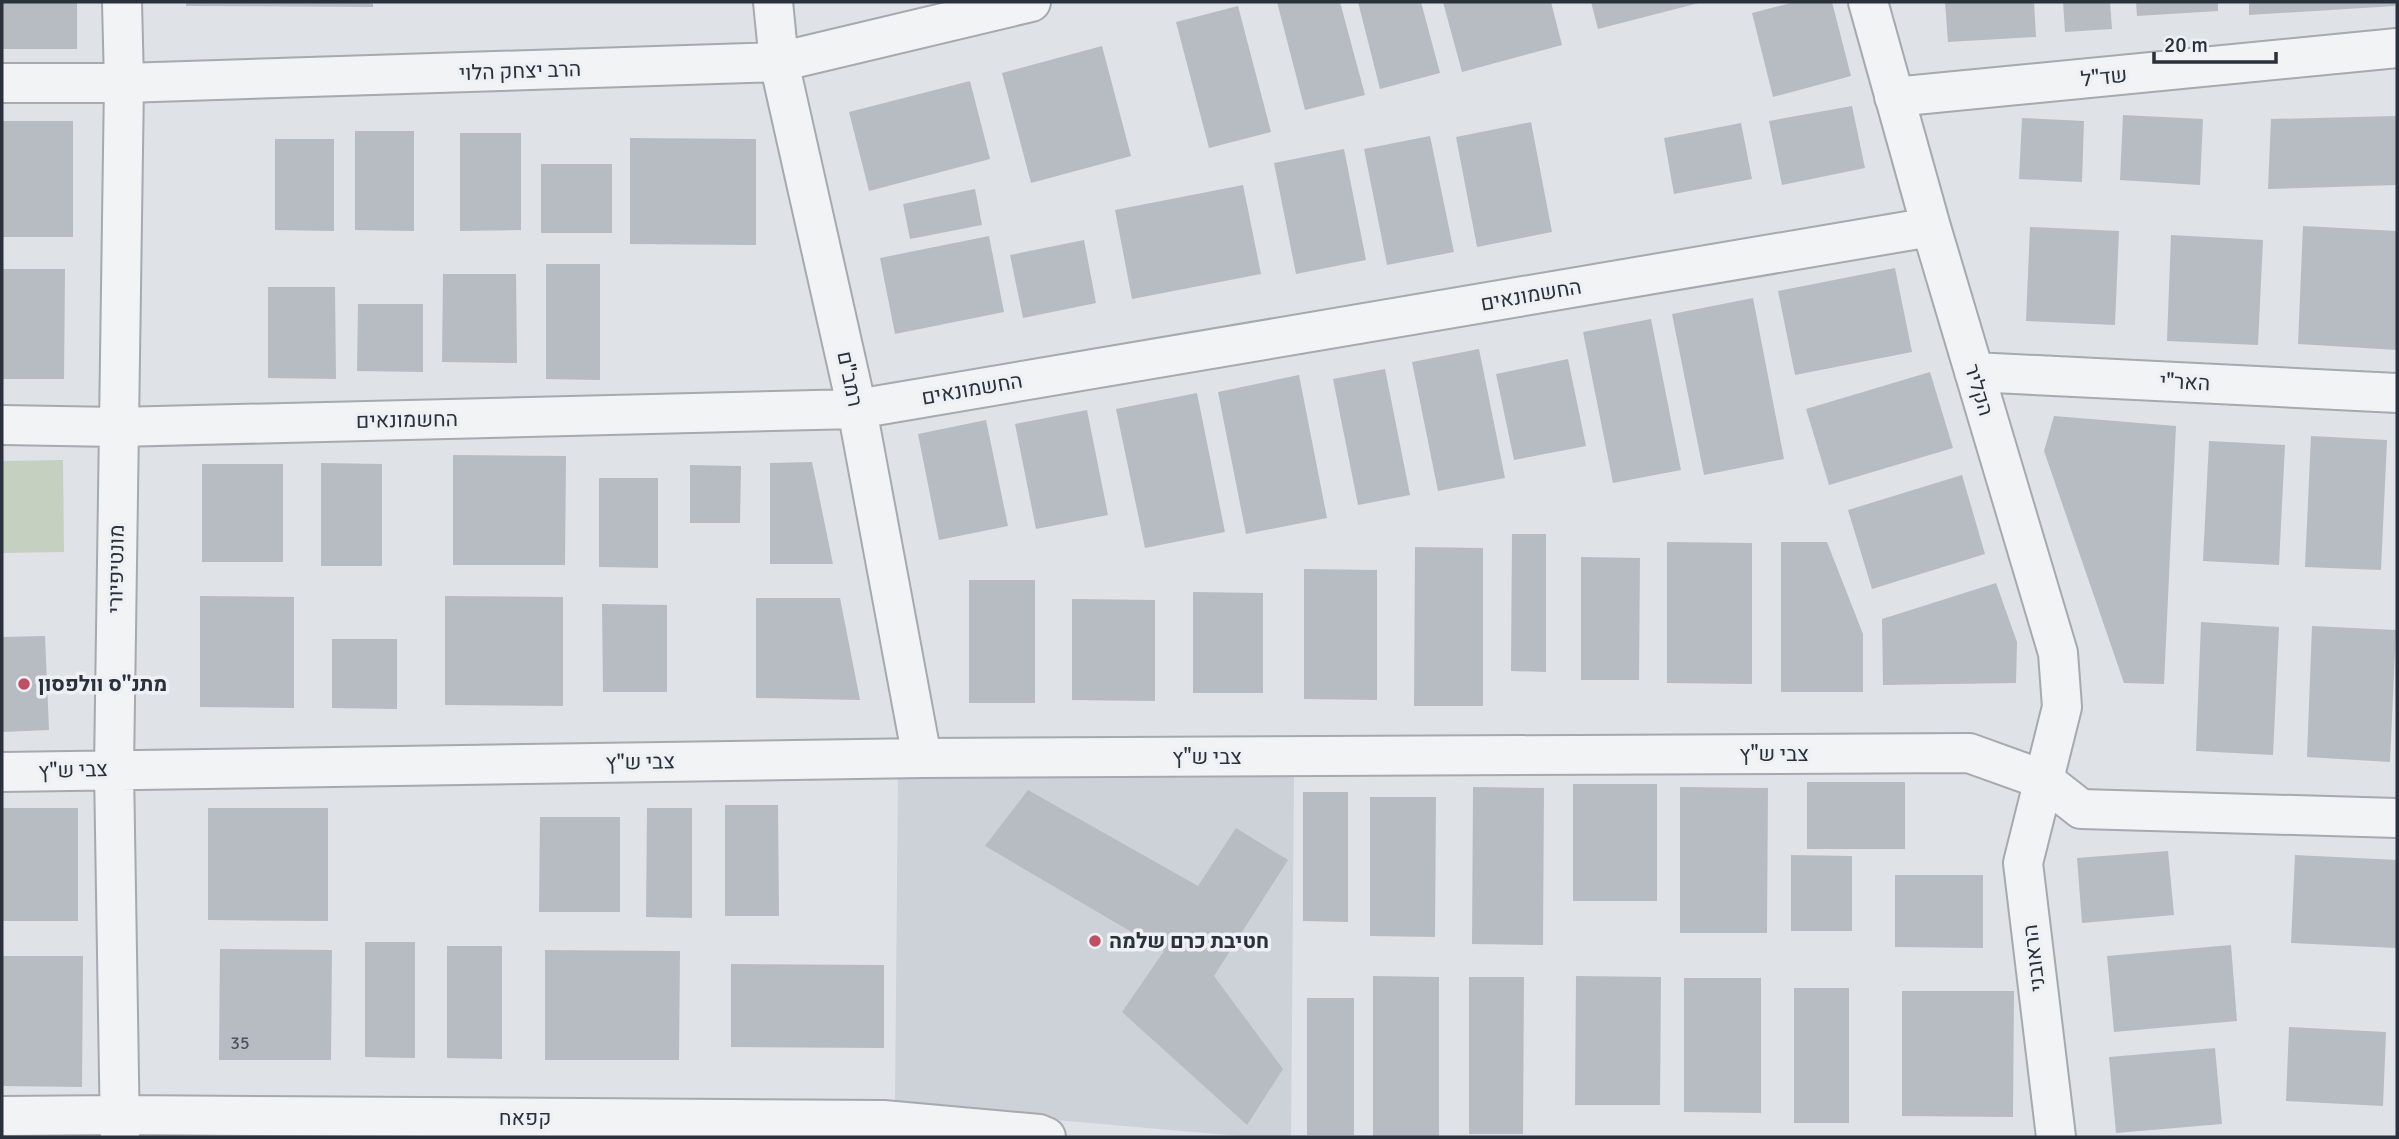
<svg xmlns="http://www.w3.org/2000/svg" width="2399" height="1139" font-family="Signika,Heebo,sans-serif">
<rect width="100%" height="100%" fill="#dfe2e7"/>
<!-- built -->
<path fill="#cdd1d8" d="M898,774L1294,776L1291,1137H1251L895,1106Z"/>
<!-- green -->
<path fill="#c5d0c1" d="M63,460L64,552L2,553V461Z"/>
<!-- building -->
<path fill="#b7bcc3" d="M2,2H77V49H2Z
M186,2H373V7L186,6Z
M1277,2H1340L1365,95L1305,110Z
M1358,2H1421L1440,73L1380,89Z
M1443,2H1551L1562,45L1462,72Z
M1591,2H1699V3L1598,29Z
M1795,2H1832L1851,76L1773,97L1752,13Z
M1945,2H2034L2036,37L1948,42Z
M2063,2H2110L2112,29L2065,32Z
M2136,2H2218V11L2137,16Z
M2249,2H2395V6L2249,15Z
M1238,6L1271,132L1209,148L1176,22Z
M1102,46L1131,156L1031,183L1002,73Z
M970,81L990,159L869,191L849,112Z
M1852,106L1865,168L1782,185L1769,121Z
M2123,115L2203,119L2200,185L2120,180Z
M2397,116V185L2268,189L2271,119Z
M2022,118L2084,121L2082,182L2019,179Z
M2,121H73V237H2Z
M1531,122L1552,232L1477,247L1456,137Z
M1741,123L1752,179L1674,194L1664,138Z
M355,131H414V231L355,230Z
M460,133H521V230L460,231Z
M1430,136L1454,252L1387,265L1364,149Z
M630,138L756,139V245L630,244Z
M275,139H334V231L275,230Z
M1344,149L1366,260L1296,274L1274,163Z
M541,164H612V233H541Z
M1243,185L1261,274L1132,299L1115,210Z
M975,189L982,225L910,239L903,204Z
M2303,226L2397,231V350L2298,344Z
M2030,227L2119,231L2115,325L2026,321Z
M2171,235L2263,240L2258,345L2167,341Z
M989,236L1004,312L895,334L880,258Z
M1084,240L1096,303L1023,318L1010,255Z
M546,264H600V380L546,379Z
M1895,268L1912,352L1795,375L1778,291Z
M2,269H65L64,379H2Z
M443,274H516L517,363L442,362Z
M268,287H335L336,379L268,378Z
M1753,298L1784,459L1704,475L1672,314Z
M358,304H423V372L357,371Z
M1651,319L1681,470L1613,483L1583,332Z
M1479,349L1505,478L1438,491L1412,362Z
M1568,359L1586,446L1514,460L1496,374Z
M1385,369L1410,495L1358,505L1333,379Z
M1930,372L1953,448L1829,485L1806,409Z
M1299,375L1327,518L1246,534L1218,392Z
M1197,393L1225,532L1145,548L1116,409Z
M1087,410L1108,515L1036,529L1015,424Z
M2054,416L2176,426L2164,684L2124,683L2044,451Z
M986,420L1008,526L939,540L918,434Z
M2311,436L2387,440L2381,570L2305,567Z
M2209,441L2285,445L2279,565L2203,561Z
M453,455L566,456L565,565H453Z
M812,462L833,564H770V463Z
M321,463L382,464V566H321Z
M202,464H283V562H202Z
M690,465L741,466L740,523H690Z
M1962,475L1985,554L1872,589L1848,510Z
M599,478H658V568L599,567Z
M1512,534H1546V672L1511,671Z
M1667,542L1752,543V684L1667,683Z
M1781,542H1827L1863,634V692H1781Z
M1415,547L1483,548V706H1414Z
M1581,557L1640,558L1639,680H1581Z
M1304,569L1377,570V700L1304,699Z
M969,580H1035V703H969Z
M1996,583L2017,642L2016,683L1883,685L1882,619Z
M1193,592L1263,593V693H1193Z
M200,596L294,597V708L200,707Z
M445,596L563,597V706L445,705Z
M756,598H840L860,700L756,698Z
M1072,599L1155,600V701L1072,700Z
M602,604L667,605V692H603Z
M2201,622L2279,627L2273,755L2196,751Z
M2312,626L2396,630L2390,762L2307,757Z
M45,636L49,730L2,732V637Z
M332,639H397V709L332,708Z
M1807,782H1905V849H1807Z
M1573,784H1657V901H1573Z
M1473,787L1544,788L1543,945L1472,944Z
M1680,787L1768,788L1767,933H1680Z
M1028,790L1198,886L1236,828L1288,860L1214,976L1283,1069L1247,1125L1122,1012L1164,951L985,846Z
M1303,792H1348V922L1303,921Z
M1370,797H1436L1435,937L1370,936Z
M725,805H778L779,916H725Z
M2,808H78V921H2Z
M208,808H328V921L208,920Z
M647,808H692V918L646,917Z
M540,817H620V912H539Z
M2168,851L2174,915L2082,923L2077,858Z
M1791,855L1852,856V931H1791Z
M2295,855L2397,860L2396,948L2291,943Z
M1895,875H1983V948L1895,947Z
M365,942H415V1058L365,1057Z
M2231,945L2237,1021L2114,1032L2107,956Z
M447,946H502V1059L447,1058Z
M220,949L332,950L331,1060H219Z
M545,950L680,951L679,1060H545Z
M2,956H83L82,1087L2,1086Z
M731,964L884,965V1048L731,1047Z
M1373,976L1439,977V1137H1373Z
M1576,976L1661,977L1660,1105H1575Z
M1469,977H1524L1523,1134H1469Z
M1684,978H1761V1113L1684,1112Z
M1794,988H1849V1123H1794Z
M1902,991H2014L2013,1117L1902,1116Z
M1307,998H1354V1135H1307Z
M2289,1027L2386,1032L2383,1106L2286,1101Z
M2215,1048L2222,1124L2116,1133L2109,1057Z"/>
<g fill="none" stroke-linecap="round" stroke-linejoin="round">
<defs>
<path id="minor" d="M773,2L779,62L857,409L922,758
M1868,2L1931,227L2058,653L2062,707L2023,863L2056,1137
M2,83H124L779,62L1031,2
M1894,97L2397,48
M1974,372L2397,393
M2,425L117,427L857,409L1931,227
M2,772L922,758L1969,753L2044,780L2081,809L2397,818
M2,1116L120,1115L883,1120L1039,1134L1046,1137
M120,1137L114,769L124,83L122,2"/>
</defs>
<!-- minor casing -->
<use href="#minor" stroke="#a5a9b0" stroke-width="42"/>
<!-- minor -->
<use href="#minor" stroke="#f1f3f5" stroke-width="38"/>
</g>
<!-- markers -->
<g fill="#bf5063" stroke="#eef1f4" stroke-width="2.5">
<circle cx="24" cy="684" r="7"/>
<circle cx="1095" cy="941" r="7"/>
</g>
<g text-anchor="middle" stroke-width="7" stroke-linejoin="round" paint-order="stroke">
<!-- number labels -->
<g font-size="18" fill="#4d545e">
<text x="240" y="1049">35</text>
</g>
<!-- street labels -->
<g font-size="21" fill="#2a313c" stroke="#eef1f4">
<text transform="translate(520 71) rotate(-2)" y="7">הרב יצחק הלוי</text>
<text transform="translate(2104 77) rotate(-6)" y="7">שד"ל</text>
<text transform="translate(1531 295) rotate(-10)" y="7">החשמונאים</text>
<text transform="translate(850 379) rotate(78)" y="7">רמב"ם</text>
<text transform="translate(2185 382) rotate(3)" y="7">האר"י</text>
<text transform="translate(972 389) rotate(-10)" y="7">החשמונאים</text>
<text transform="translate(1979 390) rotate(73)" y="7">הקליר</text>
<text transform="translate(407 420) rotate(-1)" y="7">החשמונאים</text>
<text transform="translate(116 569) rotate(-89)" y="7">מונטיפיורי</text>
<text x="1774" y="761">צבי ש"ץ</text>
<text x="1207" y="764">צבי ש"ץ</text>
<text transform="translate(640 762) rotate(-1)" y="7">צבי ש"ץ</text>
<text transform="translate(73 770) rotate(-2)" y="7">צבי ש"ץ</text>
<text transform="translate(2034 958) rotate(-97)" y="7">הראובני</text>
<text x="525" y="1125">קפאח</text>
</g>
<!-- poi labels -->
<g font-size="21" font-weight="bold" fill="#2a313c" stroke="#eef1f4" text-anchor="start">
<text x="38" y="691">מתנ''ס וולפסון</text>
<text x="1109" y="948">חטיבת כרם שלמה</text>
</g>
</g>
<!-- border -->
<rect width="2399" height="1139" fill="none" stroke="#2a313c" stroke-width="7"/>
<!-- scale -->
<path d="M2154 52v10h122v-10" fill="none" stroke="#2a313c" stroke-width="3.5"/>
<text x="2164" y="52" font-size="21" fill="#2a313c" stroke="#eef1f4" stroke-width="5" paint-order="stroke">20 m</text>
</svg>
